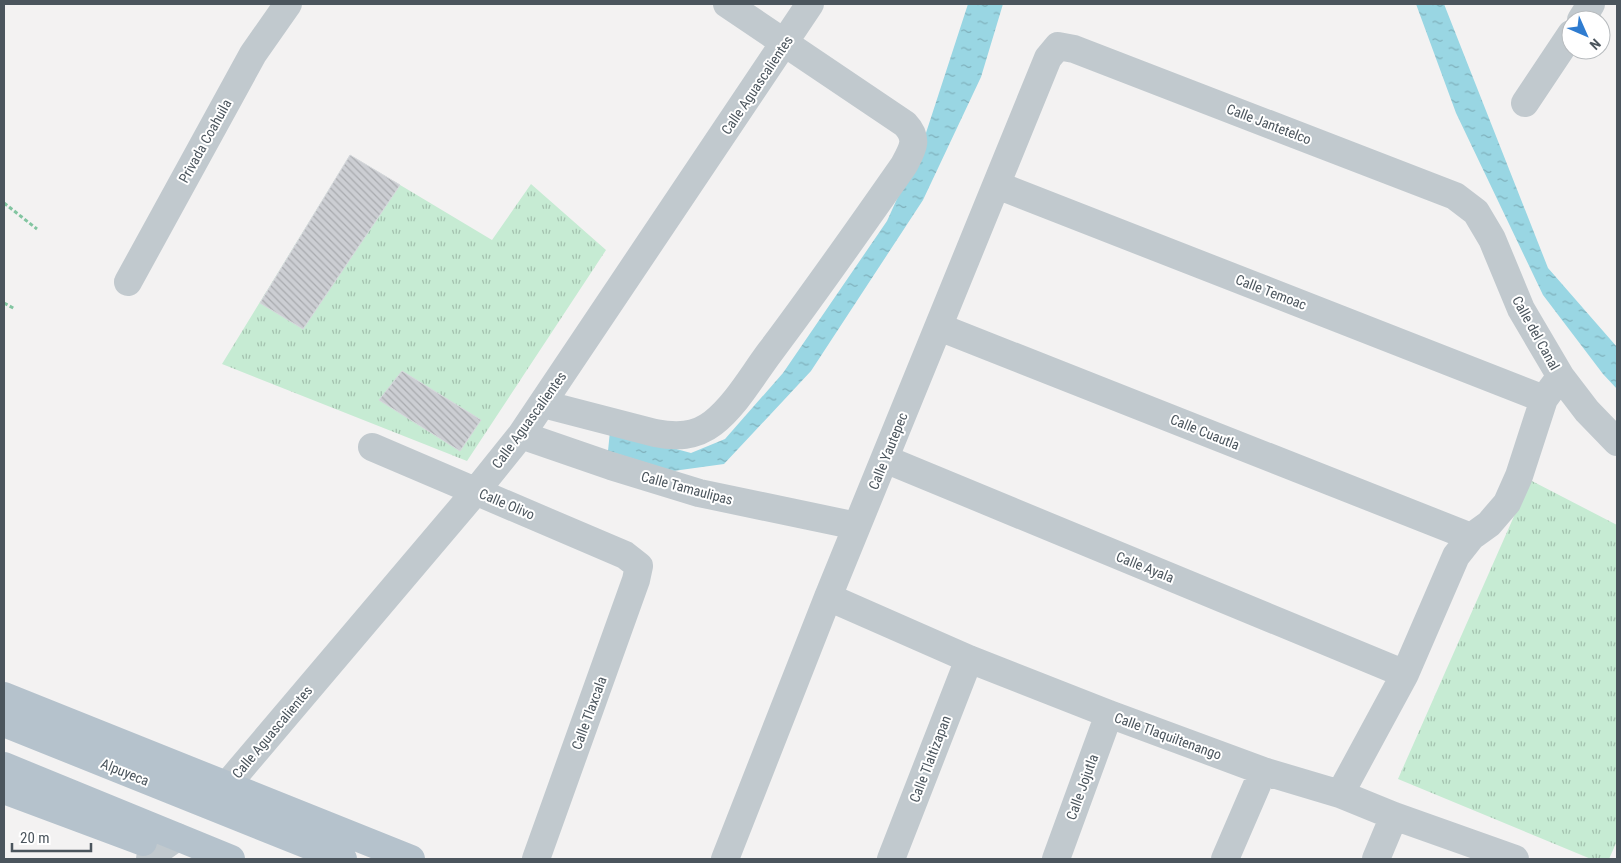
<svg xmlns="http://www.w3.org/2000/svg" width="1621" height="863" font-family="'Roboto Condensed',sans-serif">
<defs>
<pattern id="grass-tufts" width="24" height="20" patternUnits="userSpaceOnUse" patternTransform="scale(1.25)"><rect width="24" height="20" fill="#c6ebd3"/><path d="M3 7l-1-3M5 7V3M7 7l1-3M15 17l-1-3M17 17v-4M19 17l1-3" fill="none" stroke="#a3c1ae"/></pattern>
<pattern id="water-ripples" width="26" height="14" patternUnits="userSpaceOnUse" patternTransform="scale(1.25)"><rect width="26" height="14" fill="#99d6e3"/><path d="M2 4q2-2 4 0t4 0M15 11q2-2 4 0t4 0" fill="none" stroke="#7fb0bb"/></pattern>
<pattern id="building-back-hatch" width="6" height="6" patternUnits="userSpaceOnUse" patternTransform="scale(1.25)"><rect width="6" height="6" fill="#ccced3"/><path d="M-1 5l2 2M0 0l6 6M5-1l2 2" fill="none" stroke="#a8aaae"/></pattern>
</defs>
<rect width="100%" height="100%" fill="#f3f2f2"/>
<!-- grass -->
<path fill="url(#grass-tufts)" d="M350,155L492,240L531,184L606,250L467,461L222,364Z
M1530,480L1617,525V841L1609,859H1591L1398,779Z"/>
<!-- water -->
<path fill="url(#water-ripples)" d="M968,4H1003L981,77L923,200L811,371L724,464L673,471L608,451L610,431L691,453L725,439L783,373L887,221L924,139Z
M1416,4H1444L1548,268L1617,347V389L1603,374L1543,295L1456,113Z"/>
<!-- building -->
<path fill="url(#building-back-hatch)" stroke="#d6d8dc" d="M350,155L400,185L303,329L260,303Z
M402,371L481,420L460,451L379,400Z"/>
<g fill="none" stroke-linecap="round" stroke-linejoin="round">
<!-- path -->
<path stroke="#82c5a1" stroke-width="3" stroke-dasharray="4 2.5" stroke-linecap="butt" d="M4,203L37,229
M4,303L15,309"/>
<!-- minor -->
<path stroke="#c1c9ce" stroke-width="28" d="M1581,20L1591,4
M1525,103L1571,34
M997,185L1544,399
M128,282L253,54L288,4
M939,327L1471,537
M543,404L655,433C676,437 695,437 713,423C736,405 752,376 770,352C816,291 860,228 904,165C913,148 919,139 905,124L727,4
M521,435L611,466L699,493L857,526
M372,447L625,555L639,566L636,580L536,859
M885,459L1405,674
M828,597L969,659L1109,714L1263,771L1340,794L1394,816L1515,859
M1340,794L1405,674L1456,556L1471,537L1489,524L1507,503L1519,476L1544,399L1555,384
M210,802L226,786L476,491L521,435L810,4
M150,859L160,849L177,837
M725,859L828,597L1048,58L1058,46L1074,49L1455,196L1476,212L1492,239L1521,309L1561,377L1587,411L1617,442
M891,859L969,659
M1056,859L1109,714
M1225,859L1263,771
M1376,859L1394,816"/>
<!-- major -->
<path stroke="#b5c2cc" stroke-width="28" d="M4,696L411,859
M4,723L343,859
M4,766L231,859
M4,790L143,842"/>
</g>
<g text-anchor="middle" stroke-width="4" stroke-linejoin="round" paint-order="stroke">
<!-- street labels -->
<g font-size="14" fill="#4b555d" stroke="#fff">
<text transform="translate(757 85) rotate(-56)" y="5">Calle Aguascalientes</text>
<text transform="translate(1269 124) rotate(21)" y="5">Calle Jantetelco</text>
<text transform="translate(205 141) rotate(-61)" y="5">Privada Coahuila</text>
<text transform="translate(1271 292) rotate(21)" y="5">Calle Temoac</text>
<text transform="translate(1536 333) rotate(61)" y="5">Calle del Canal</text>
<text transform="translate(529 420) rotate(-54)" y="5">Calle Aguascalientes</text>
<text transform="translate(1205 432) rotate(22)" y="5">Calle Cuautla</text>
<text transform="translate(888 451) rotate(-68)" y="5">Calle Yautepec</text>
<text transform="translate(687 488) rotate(15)" y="5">Calle Tamaulipas</text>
<text transform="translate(507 504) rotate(23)" y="5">Calle Olivo</text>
<text transform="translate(1145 567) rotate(22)" y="5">Calle Ayala</text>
<text transform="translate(589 713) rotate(-70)" y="5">Calle Tlaxcala</text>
<text transform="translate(272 732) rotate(-50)" y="5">Calle Aguascalientes</text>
<text transform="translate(1168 736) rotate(20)" y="5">Calle Tlaquiltenango</text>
<text transform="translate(930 759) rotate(-69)" y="5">Calle Tlaltizapan</text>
<text transform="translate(125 772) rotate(22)" y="5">Alpuyeca</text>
<text transform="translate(1082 787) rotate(-70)" y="5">Calle Jojutla</text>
</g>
</g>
<!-- border -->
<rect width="1621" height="863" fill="none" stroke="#4b555d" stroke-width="10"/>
<!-- north arrow -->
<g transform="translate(1586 35) rotate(135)"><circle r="24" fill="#ffffff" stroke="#b7bbbe"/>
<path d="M0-4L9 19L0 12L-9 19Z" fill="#2f7cd0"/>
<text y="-8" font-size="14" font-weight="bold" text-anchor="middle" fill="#4b555d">N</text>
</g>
<!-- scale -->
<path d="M12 843v8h79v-8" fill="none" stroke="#4b555d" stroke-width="2.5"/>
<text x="20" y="843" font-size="15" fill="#4b555d" stroke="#ffffff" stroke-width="4" paint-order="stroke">20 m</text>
</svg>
